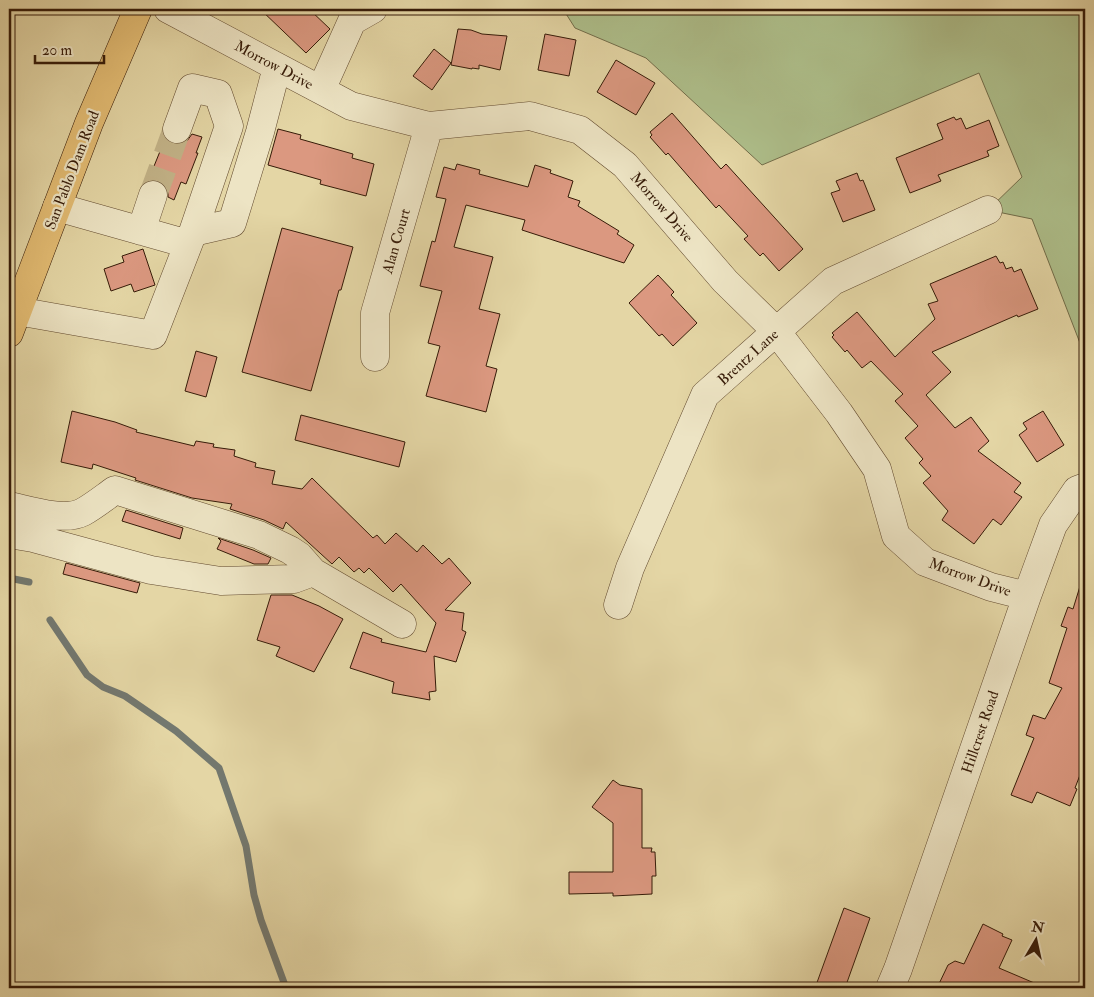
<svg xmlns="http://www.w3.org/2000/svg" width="1094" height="997" font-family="'IM FELL Double Pica',serif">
<rect width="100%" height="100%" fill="#e4d6a5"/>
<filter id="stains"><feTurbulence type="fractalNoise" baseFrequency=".004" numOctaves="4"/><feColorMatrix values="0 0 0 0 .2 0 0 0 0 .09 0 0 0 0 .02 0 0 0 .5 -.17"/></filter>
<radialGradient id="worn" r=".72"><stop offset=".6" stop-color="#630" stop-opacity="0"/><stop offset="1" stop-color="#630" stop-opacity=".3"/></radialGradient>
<!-- green -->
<path fill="#aebf8b" stroke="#726d4a" d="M563,9H1085V356L1032,219L988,210L1022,177L979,73L762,165L646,58L575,28Z"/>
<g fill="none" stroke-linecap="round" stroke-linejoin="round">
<!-- stream -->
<path stroke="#73786f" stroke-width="7" d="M9,578L29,582
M50,620L87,675L103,687L125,696L176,731L219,768L246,846L254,895L261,920L286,988"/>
</g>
<!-- building -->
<path fill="#db9880" stroke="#361b08" d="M260,9H309L330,29L306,53Z
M458,29L471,30L482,34L507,36L500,70L479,65V69L472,68V69L451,65Z
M545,34L576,40L569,76L538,70Z
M434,49L451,63L432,90L413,76Z
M616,60L655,83L636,115L597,92Z
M672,113L721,169L726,164L803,249L779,271L763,253L760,256L744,239L748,236L719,205L716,208L668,153L666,155L650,137L652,135L650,132Z
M954,117L956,120L961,118L966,129L989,120L999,146L987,151L989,156L938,175L941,181L910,193L896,158L943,139L937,124Z
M278,129L301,135L300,139L353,154L352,158L374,164L366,196L320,184L321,180L268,165Z
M192,134L202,137L196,153H198L186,184L181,182L174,200L168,197V191L164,184L157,180L148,181L165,139L171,143L180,144L187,141Z
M457,164L480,170L479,174L528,187L535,165L551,170L550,173L573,181L568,197L580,201L578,206L619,231L617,234L634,245L624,263L522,230L525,220L466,205L454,247L493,257L479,309L500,314L486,366L497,369L486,412L426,396L440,346L428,343L442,291L420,286L432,241L435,242L446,199L436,197L444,167L455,170Z
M857,173L860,181L863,180L875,210L843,222L831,193L840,190L836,181Z
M282,228L353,247L341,290H339L311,391L242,372Z
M143,249L155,285L134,292L131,284L111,291L104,269L124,262L122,256Z
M996,256L1000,263L1003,262L1006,269L1012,267L1014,272L1021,269L1038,309L1018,317L1017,315L932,352L951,372L926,395L955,428L971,417L989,441L978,451L1021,483L1014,492L1022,497L1001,525L993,519L974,544L942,520L948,511L923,483L931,476L919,463L923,459L905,438L918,426L895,401L903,394L871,361L862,368L847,350L845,352L832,337L834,335L832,333L857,312L895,357L935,319L928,304L938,301L930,284Z
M658,275L674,292L671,295L697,323L673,346L662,334L659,336L629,303Z
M196,351L217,357L206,397L185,391Z
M72,411L115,422L137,430L136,432L194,446L196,441L214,444L213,447L235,450L234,456L256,463L255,467L275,471L272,484L302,489L312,478L373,538L377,535L385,544L396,533L417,552L423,545L442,564L449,558L471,583L445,610L464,613L462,630L466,632L456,662L434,656L436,691L429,692L430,700L392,693L394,682L350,668L363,632L382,639L381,642L426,652L436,623L401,584L393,592L369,568L364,573L359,568L354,572L339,557L332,564L286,522L283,529L264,520L230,509L232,504L192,498L135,480L136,478L93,464L92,469L61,462Z
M1043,411L1064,445L1037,462L1019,435L1027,429L1023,423Z
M301,415L405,442L399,467L295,440Z
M126,510L183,528L180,539L122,521Z
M218,538L253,550L271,558L268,564H254L217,549L221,541Z
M66,563L140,583L137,593L63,574Z
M1081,583H1085V762L1075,788L1077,789L1070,806L1037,792L1032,803L1011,795L1034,738L1026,735L1033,715L1045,719L1062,688L1049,683L1067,628L1061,626L1068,607L1073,609Z
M271,595H292L319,606L343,619L314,672L276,656L280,647L257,640Z
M613,780L620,785L642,789V848H652L651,852H655L656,876H652V894L613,896V893L569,894V872H613V823L592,807Z
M844,908L870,918L845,988H815Z
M983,924L1003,934L1002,936L1012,940L999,968L1046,988H937L948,965L955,961L964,964Z"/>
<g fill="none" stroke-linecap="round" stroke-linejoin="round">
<!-- minor-tunnel -->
<path stroke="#c1b186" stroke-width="28" stroke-dasharray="28 14" stroke-linecap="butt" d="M153,195L177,129"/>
<defs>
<path id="minor" d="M168,9L351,106L429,126L530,116L580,130L625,165L725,281L776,331L839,413L877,469L896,536L925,562L991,587L1027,596
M321,90L352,21L373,9
M177,129L192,88L218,94L229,126L193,232
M57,207L188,244
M141,231L153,195
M17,311L153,335L193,232L232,223L260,132L277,67
M375,357V313L429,126
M9,506C28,510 64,522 83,512C94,506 105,497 115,490L259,535L290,550L299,556L313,572L402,624
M9,534L33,538L151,570L221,581L294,579L313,572
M618,605L630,568L705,395L833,281L988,210
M890,988L898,969L1027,596L1053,525L1077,490L1085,487"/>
<path id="major" d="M9,333L89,123L138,9"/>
</defs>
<!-- minor casing -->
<use href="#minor" stroke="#624a2f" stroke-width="29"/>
<!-- major casing -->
<use href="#major" stroke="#361b08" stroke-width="29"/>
<!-- minor -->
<use href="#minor" stroke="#ede4c4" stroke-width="28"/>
<!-- major -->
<use href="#major" stroke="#e2bb72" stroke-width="28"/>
</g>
<g text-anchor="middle" stroke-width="4.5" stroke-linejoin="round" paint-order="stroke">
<!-- street labels -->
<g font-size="15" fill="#361b08" stroke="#ede4c4">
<text transform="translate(274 65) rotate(28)" y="5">Morrow Drive</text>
<text transform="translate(72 170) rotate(-69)" y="5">San Pablo Dam Road</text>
<text transform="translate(662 207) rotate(49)" y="5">Morrow Drive</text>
<text transform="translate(396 241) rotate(-74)" y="5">Alan Court</text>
<text transform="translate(748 357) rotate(-42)" y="5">Brentz Lane</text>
<text transform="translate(970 577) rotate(20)" y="5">Morrow Drive</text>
<text transform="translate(980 732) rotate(-71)" y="5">Hillcrest Road</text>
</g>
</g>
<!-- margin -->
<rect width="1094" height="997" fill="none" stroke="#e4d6a5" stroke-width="30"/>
<rect x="10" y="10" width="1074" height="977" fill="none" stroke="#361b08" stroke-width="2.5"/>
<rect x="15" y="15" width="1064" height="967" fill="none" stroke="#361b08"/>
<!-- north arrow -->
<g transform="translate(1036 940) rotate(9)" stroke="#ede4c4" stroke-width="4" paint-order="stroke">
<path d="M0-4L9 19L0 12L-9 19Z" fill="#361b08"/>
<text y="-8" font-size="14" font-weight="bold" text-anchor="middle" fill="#361b08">N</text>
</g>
<!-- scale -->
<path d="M35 55v8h69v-8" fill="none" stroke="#361b08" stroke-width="2.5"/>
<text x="42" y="55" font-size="15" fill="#361b08" stroke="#ede4c4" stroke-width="4" paint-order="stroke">20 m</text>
<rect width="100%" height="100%" filter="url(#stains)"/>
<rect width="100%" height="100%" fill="url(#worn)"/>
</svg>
